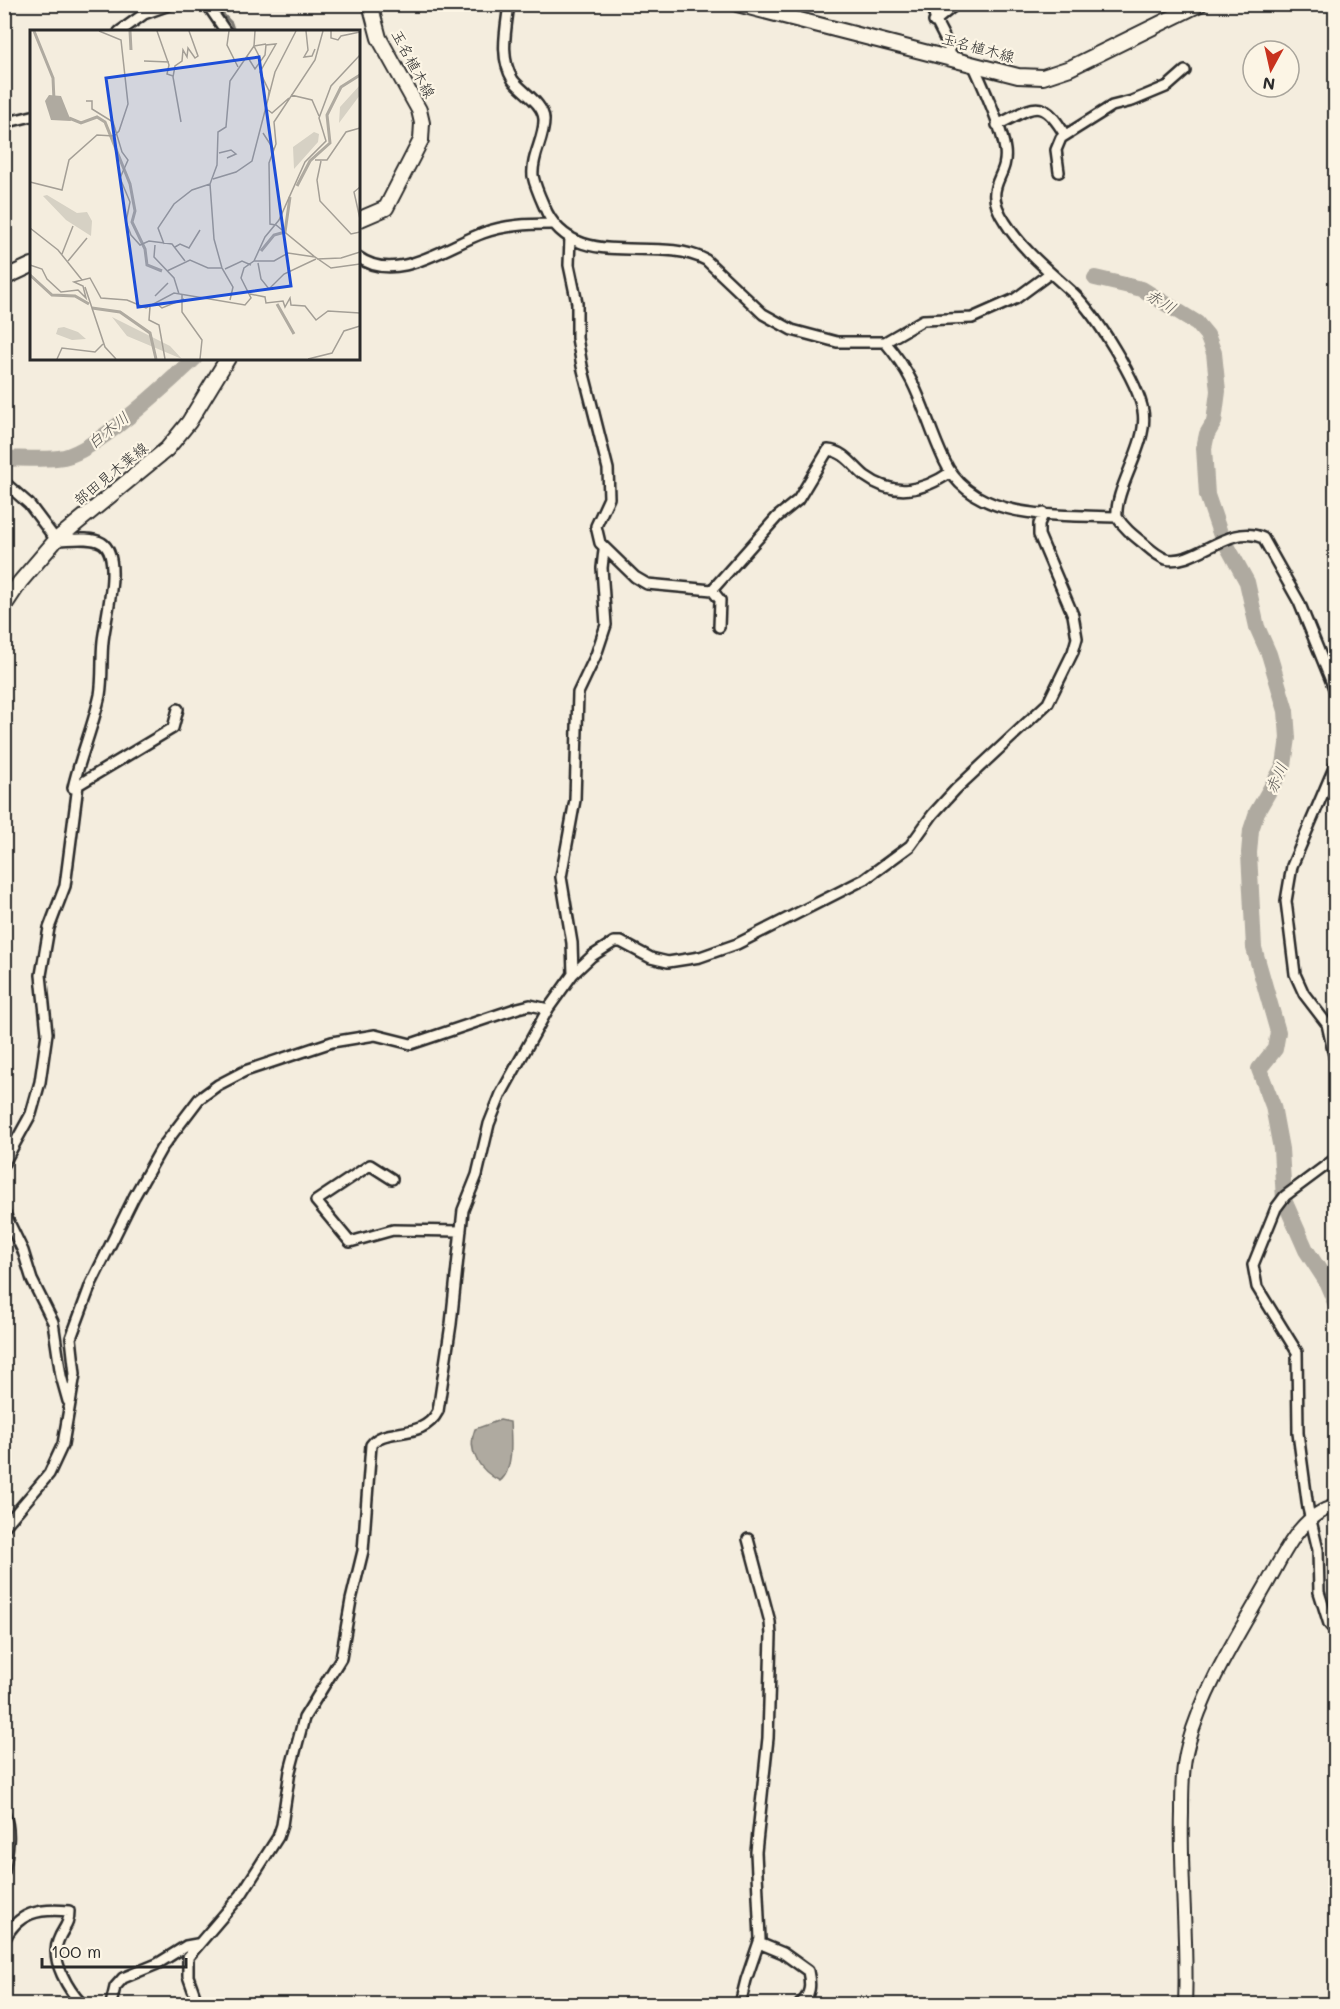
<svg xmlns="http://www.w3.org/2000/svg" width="1340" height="2009" font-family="Mali,'Klee One',sans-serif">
<rect width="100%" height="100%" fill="#f4edde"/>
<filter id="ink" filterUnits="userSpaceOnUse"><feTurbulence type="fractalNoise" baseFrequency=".0167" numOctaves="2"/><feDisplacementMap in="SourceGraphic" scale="12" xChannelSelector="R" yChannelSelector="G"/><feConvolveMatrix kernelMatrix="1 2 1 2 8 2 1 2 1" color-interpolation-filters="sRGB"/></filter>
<g filter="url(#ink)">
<!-- water -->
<path fill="#afaaa0" stroke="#7a7771" stroke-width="1.5" d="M500,1420L510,1422C511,1438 514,1470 500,1481C480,1471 466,1451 475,1429Z"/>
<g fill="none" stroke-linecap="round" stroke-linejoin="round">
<!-- stream -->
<path stroke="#7a7771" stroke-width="3" d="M213,4L231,23L234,32"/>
<!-- river -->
<path stroke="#afaaa0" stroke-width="16" d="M1095,278L1142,289L1197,323L1207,335L1214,353L1218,391L1214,422L1207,434L1204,448L1207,495L1220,533L1247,582L1257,627L1269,654L1286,711L1288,738L1284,765L1257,812L1251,830L1249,853L1254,948L1278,1032L1275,1049L1259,1069L1273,1106L1281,1149L1284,1200L1306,1250L1325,1279L1336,1305
M4,459C24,457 45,461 64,457C97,450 168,383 195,358"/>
<defs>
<path id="minor" d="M207,4L226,32
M509,4C506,29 499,58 513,80C522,92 543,103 544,119C545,138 531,156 533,176C535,186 540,197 544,206C572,275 655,233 706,260L763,314L792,330L837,342H885L923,320L972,318L1015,299L1049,274
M932,4C933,25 949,38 951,57
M934,22L956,4
M119,32L144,14L172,4
M973,64C983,86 1002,127 1005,150C1009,180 980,184 1005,222C1023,251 1049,271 1074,294C1096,315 1138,382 1143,411C1149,444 1114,488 1117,517C1124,528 1133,535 1143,543C1150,549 1157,556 1166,559C1196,566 1229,522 1263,538L1299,602L1336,693
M4,123L32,116
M997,125C1033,108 1041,94 1065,135
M1059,172L1056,150L1061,138L1112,106L1132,101L1168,86L1185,71
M570,237L569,265L577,303V338L582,366L608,469L609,498L596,526L600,543L635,577L647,584L712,590L720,600L719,627
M358,257C396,285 447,246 483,233C505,225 528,224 551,224
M885,342C921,384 922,413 944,460C972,523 1059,514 1117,517
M4,482L29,504L56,540C69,540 90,536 102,543C123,556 105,620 103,641C101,659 103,677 100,695C93,727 80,757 73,788L173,728L178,709
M712,590L777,517L798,500L828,450C844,451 853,466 865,476C895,498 923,491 951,472
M1336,763L1292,866L1286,901L1295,974L1304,994L1327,1024L1336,1064
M573,974L592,956L614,942H621L651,958L668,962L700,957L737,944L865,879L910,846L933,814L956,789L1048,703L1073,652L1077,638L1073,615L1039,535V524L1044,513
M1336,1158L1285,1196L1276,1208L1253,1265L1257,1287L1297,1352L1298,1433L1308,1508L1318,1550L1319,1592L1329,1624L1336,1632
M4,1163L31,1114L40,1082L47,1033L41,975L49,928L65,886L78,785
M392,1179L370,1165L316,1201L350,1242L393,1230L461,1231
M4,1212L23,1251L32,1280L53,1322L61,1376L68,1401
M4,1527L49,1474L63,1444L75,1374L71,1338L91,1284L134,1197L161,1149L199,1099L218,1085L245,1071L332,1042L375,1035L411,1044L518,1008L530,1005L548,1009
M4,1813C12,1832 7,1852 4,1872
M4,1941C17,1912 40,1908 69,1911C69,1927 63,1927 58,1941C50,1960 69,1991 82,2004
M759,1943L783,1953L808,1971C811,1985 811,1995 800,2004
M111,2004L115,1987L123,1978L157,1964L186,1946L197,1944
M198,2004L188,1976V1957L241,1895L278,1837L282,1825L290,1771L304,1718L341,1658L351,1600L363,1551L371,1445C385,1425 422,1442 438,1411L451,1324L463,1210L477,1175L489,1124L501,1094L548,1009L573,974L572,943L561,877L575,800L578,693L596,655L606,625L602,568L604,550
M740,2004L746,1980L760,1939L756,1852L768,1738L771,1635L770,1622L748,1539"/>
<path id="tertiary" d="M1185,2004C1188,1941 1180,1877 1182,1813C1182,1791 1182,1767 1188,1745C1204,1687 1238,1635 1268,1582C1284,1554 1300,1514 1336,1506"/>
<path id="secondary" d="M737,4L1018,76L1043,77L1070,68L1200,4
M358,220L386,208L421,140L422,123L419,110L379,38L370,4
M4,278L32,265
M4,606L20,582L56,540L167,449L189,422L228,358"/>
</defs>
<!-- minor casing -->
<use href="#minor" stroke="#2b2b2b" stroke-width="14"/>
<!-- tertiary casing -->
<use href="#tertiary" stroke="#2b2b2b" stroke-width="16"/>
<!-- secondary casing -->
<use href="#secondary" stroke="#2b2b2b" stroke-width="18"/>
<!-- minor -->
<use href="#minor" stroke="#fcf5e5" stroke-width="9"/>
<!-- tertiary -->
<use href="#tertiary" stroke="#fcf5e5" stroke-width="12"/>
<!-- secondary -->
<use href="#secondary" stroke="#fcf5e5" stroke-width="14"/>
</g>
</g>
<g text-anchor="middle" stroke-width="4.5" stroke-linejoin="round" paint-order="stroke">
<!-- street labels -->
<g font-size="15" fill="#2b2b2b" stroke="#fcf5e5">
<text transform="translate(978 48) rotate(15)" y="5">玉名植木線</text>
<text transform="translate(413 64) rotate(62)" y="5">玉名植木線</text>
<text transform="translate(111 474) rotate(-39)" y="5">部田見木葉線</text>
</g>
<!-- water labels -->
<g font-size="16" font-style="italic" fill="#595754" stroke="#fcf5e5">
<text transform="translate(1161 301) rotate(31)" y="6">赤川</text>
<text transform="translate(108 430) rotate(-39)" y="6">白木川</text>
<text transform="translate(1276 778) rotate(-66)" y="6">赤川</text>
</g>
</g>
<!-- overview -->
<g transform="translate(30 30)">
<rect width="330" height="330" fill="#f4edde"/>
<path d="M330,55V65L309,93L310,77ZM284,102L289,104L288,112L264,139L263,117ZM17,165L47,183L57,182L62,191L61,206L36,190L13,166ZM82,287L140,316L152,329L97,306ZM34,297L48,302L56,309L42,310L26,304L28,298Z" fill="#d6d1c4"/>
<path d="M19,65L31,66L41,91L21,90L15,71Z" fill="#afaaa0"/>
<path fill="none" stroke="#afaaa0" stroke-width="3" d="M4,1L23,48L24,70M100,1L101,20M39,88L51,93L67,87L75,92L100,154L105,181L102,192L115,219L117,235L132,241M267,156L280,131L300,113L297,85L311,57L330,45M231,221L244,205L255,202L260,167M0,245L22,265L45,266L59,274M247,274L264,304M62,278L90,282L120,303L126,329"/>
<path fill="none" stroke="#a49f96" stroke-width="1.5" d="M127,1L139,35L137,44L143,46M199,1L197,15L208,37M276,1L278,20L274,27L282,26L285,19M301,1V8L308,10L311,6L330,2M217,26L225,39L235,25L236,15L246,14L230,42L239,61L238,70M230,28L224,16L236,14M114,31L139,32M261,65L282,70L289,86M56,71H62V79L83,92L92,122L98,130L90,148L100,172L96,192L101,205L110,215L119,211L142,214L155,231M238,80L242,83L259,68M151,92L143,47L145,36L152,31L153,20L157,27L158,18L165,28L168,26L159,1M233,103L244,120M189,123L201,120L206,124L197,128M285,130H297L316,102L330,98M291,131L287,150L290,171L321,204L330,202M183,149L206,142L222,131L245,42L266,1M0,152L32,160L39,130L67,105L84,106L89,101L98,74L91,10L69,1M330,157L324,162L330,189M0,198L28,220L52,250M134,214L128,198L144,174L162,160L180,154M125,215L124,227L144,248L149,264M145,217L150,214L159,218L170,200M32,224L43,196M285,227L246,195L240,194L239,133L246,114L244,92L285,30L293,1M287,229L311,228L330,222M38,231L57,208M224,231L235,207L249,190L275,132L296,111L289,88L301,56L330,25M228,233L231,249L239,259L254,244L286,229M0,235L12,239L17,249L31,262L48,260L56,268L53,256L44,252L60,248L71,268L97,270L116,278L144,263L215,275L221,268L211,248L214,238L224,231H244L258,223L285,227L301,238L330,234M192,238L184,209L180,154L187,135L188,102L196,97L200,51L224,16L225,1M195,239L212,231L221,235M137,241L160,230L178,238H192L203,257L200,270M55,257L75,317L86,329M220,264L235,267L236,273L253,271L255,277L260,268L261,275L275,276L286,290L298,281L330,283M152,265V282L172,310L170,329M125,266L138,253M126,273L132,278L154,269M120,277L119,290L129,295L135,329M27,329L32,318L65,322L73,314M278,329L302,323L314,301L330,296"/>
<path fill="#1d4ed8" fill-opacity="0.15" stroke="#1d4ed8" stroke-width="3" d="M229,27L261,256L108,277L76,48Z"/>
<rect width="330" height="330" fill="none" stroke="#2b2b2b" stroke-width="3"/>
</g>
<!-- margin -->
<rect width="1340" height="2009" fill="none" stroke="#fcf5e5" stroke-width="24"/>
<rect x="12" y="12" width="1316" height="1985" fill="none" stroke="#2b2b2b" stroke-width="2" filter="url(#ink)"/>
<!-- north arrow -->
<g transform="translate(1271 69) rotate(188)"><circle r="28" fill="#fcf5e5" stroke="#a8a49b" stroke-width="1.5"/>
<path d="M0-4.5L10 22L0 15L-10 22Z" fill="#c8321e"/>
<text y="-9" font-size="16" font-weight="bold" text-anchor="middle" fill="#2b2b2b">N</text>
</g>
<!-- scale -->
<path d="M42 1958v9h144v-9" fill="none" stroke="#2b2b2b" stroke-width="3"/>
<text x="51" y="1958" font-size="18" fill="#2b2b2b" stroke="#fcf5e5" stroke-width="4.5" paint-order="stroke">100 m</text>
</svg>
